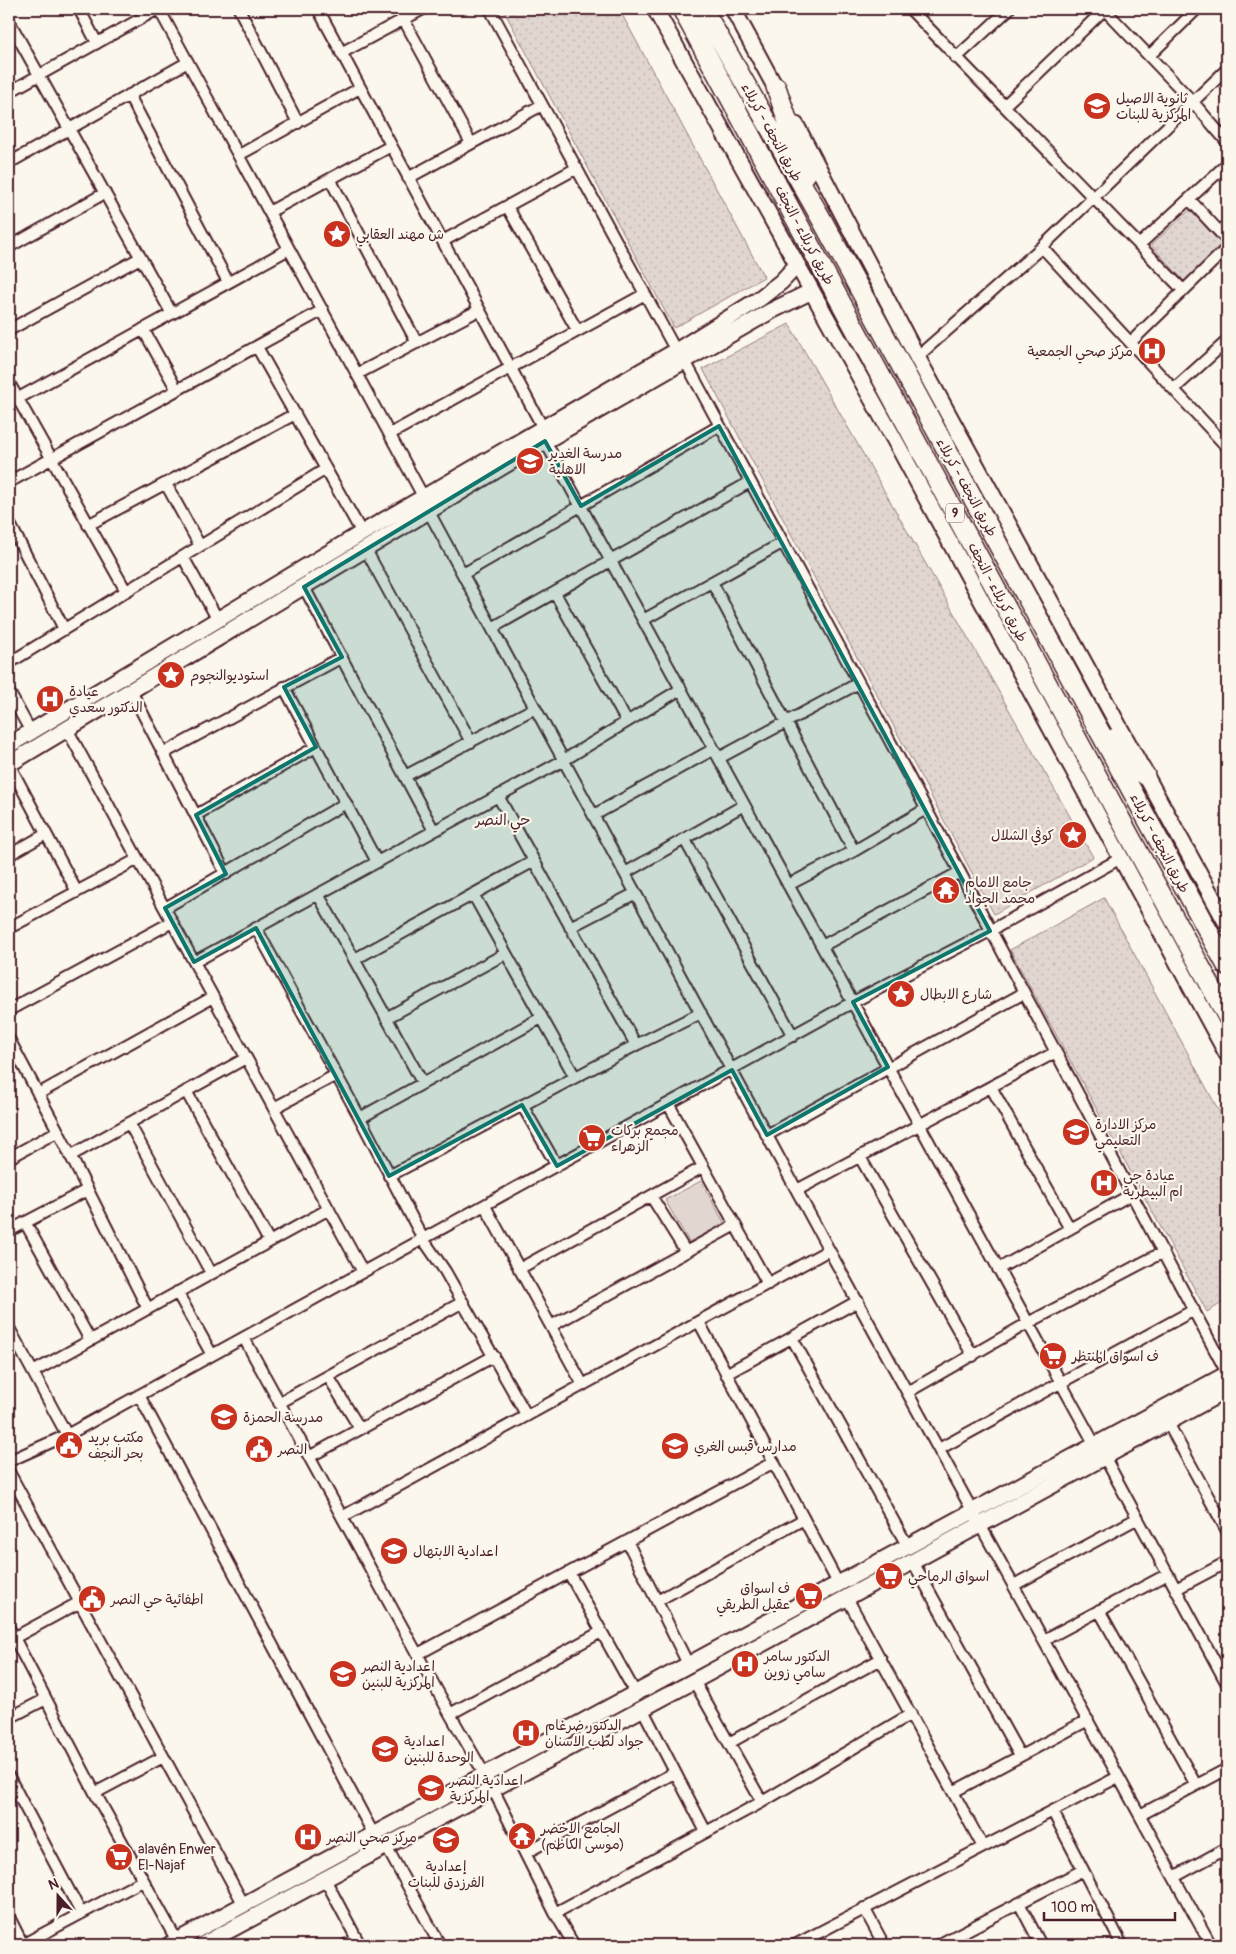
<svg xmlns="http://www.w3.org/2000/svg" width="1236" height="1954" font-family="Pangolin,'Playpen Sans Arabic',sans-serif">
<defs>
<pattern id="grass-dots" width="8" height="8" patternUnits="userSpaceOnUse" patternTransform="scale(1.25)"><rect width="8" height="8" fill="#e2d7d0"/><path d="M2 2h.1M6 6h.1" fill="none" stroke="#c3b8b3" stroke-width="1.8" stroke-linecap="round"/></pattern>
</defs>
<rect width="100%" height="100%" fill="#fbf7ec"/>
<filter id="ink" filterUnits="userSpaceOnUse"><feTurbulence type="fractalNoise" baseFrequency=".02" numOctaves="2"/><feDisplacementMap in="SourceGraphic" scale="10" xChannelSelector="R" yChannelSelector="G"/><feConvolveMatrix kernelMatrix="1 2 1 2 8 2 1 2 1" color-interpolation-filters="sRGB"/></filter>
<g filter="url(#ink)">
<!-- grass -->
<path fill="url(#grass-dots)" stroke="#967b7e" d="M503,9H619L764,277L674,328Z
M1190,210L1223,246L1184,281L1151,245Z
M789,324L1093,857L994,914L703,369Z
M1104,898L1227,1126V1300L1207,1312L1010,950Z"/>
<!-- green -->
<path fill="#e2d7d0" stroke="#967b7e" d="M701,1181L725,1224L689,1242L665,1200Z"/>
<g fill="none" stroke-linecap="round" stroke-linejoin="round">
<defs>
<path id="street" d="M79,9L97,43
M159,9L424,498
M239,9L298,123
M318,9L543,428
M398,9L471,143
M490,9L676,351
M910,9L1183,290
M1104,9L1193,102L1227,142
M9,21L172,314
M341,53L423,9
M1149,56L1197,9
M956,58L1009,9
M9,92L158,9
M129,95L228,282
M1004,106L1105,9
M239,155L360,88
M9,163L188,62
M408,178L542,105
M330,179L417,343
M1189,199L1227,240
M507,206L577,330
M269,212L391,146
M443,241L577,168
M1139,245L1227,164
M9,247L105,193
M1042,247L1227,447
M143,329L177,390
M9,330L140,258
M1131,342L1227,248
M257,347L362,533
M917,357L1042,247L1227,69
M685,361L859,683L1227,1373
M357,374L479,310
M9,383L126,591
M1174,389L1227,341
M17,399L289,249
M390,434L645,294
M545,441L1095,1445
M9,482L323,310
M166,484L200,546
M429,512L829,1250L1211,1945
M9,522L64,629
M88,525L295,414
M366,550L471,742
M183,557L218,620
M463,574L719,426
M712,582L854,851
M304,587L434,831
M555,593L627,722
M643,620L782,543
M492,628L750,482
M9,663L326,469
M284,687L377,862
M131,691L226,874
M9,692L31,732
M67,729L363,1272
M164,753L342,657
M719,758L859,683
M9,764L77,892
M405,776L535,708
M498,796L636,1045
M196,815L316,747
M594,815L714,749
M685,840L793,1036
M9,855L46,834
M625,873L744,805
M788,885L854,851L926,809
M318,894L422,1082
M473,894L575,1077
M165,908L346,803
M570,927L636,893
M9,928L138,859
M256,928L360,1118L423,1239L445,1271L527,1416
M822,946L960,872
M355,959L534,861
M194,962L564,760L681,689
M9,1010L172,922
M386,1018L505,954
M9,1039L58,1131L148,1309
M991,1087L1070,1229
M186,1091L269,1241
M38,1094L213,997
M522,1105L557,1166
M669,1105L768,1284
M274,1108L336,1075
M360,1118L541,1018
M129,1123L211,1273
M767,1135L1024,993
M70,1156L246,1058
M860,1157L973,1356
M9,1158L58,1131
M389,1176L636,1045L701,1013
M797,1190L1056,1052
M651,1196L686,1252
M485,1206L583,1385
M25,1222L90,1340
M9,1231L87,1190
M519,1269L703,1167
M998,1269L1132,1194
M177,1292L212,1355
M699,1322L839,1585
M551,1326L735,1225
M9,1328L67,1435
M244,1338L450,1714L493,1789L555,1913L574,1945
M792,1338L908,1547
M33,1372L329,1209
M726,1374L858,1301
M328,1376L360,1429
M908,1392L1028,1323L1163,1252
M139,1395L374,1835
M279,1403L463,1302
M1168,1423L1227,1531
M939,1449L1194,1310
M1104,1456L1227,1684
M309,1457L494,1356
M9,1461L67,1435L853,1002L990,931L1121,858
M9,1472L244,1905
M342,1517L829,1250
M627,1541L689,1666
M912,1560L1020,1756
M569,1573L636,1694
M1014,1585L1138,1518
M1176,1589L1227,1562
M846,1596L983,1847
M657,1601L804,1519
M1099,1610L1196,1785
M9,1628L95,1793L177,1941
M10,1640L80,1602
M1044,1640L1168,1574
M418,1654L774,1462
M694,1681L762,1802
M642,1708L706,1832
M450,1714L601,1632
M9,1718L46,1699
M729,1743L881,1659
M9,1777L81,1913
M953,1792L1088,1720
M95,1793L163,1757
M1053,1812L1122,1945
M1140,1815L1227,1769
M386,1846L440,1945
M525,1853L674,1773
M1174,1877L1227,1848
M325,1879L360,1945
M1019,1903L1041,1945
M864,1908L884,1945
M555,1913L762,1802L911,1714
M9,1917L23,1945
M22,1945L142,1881
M346,1945L357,1939
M795,1945L1118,1777
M938,1945L1083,1870"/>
<path id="secondary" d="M655,9L898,446L1227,1054
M733,9L780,96
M796,125L917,357L1227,924
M9,745L362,533L676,351L759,299L781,282L797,265
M9,764L545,441L771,311L812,291
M169,1945L1227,1374
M202,1945L694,1681L1227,1390"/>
<path id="highway" d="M682,9L1227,1016
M703,9L822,220L1227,966
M776,87L806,174
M1112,739L1145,775"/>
</defs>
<!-- street casing -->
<use href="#street" stroke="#4a1f2b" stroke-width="14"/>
<!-- secondary casing -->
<use href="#secondary" stroke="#4a1f2b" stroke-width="19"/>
<!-- highway casing -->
<use href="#highway" stroke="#4a1f2b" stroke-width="22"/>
<!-- street -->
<use href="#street" stroke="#fbf7ec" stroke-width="10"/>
<!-- secondary -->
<use href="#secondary" stroke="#fbf7ec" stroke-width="15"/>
<!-- highway -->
<use href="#highway" stroke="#fbf7ec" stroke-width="19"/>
</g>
</g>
<!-- marked area -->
<path fill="#0f766e" fill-opacity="0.2" stroke="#0f766e" stroke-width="4" stroke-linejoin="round" d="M719,426L990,931L853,1002L888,1067L767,1135L732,1070L557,1166L522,1105L389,1176L256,928L194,962L165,908L226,874L196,815L316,747L284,687L342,657L304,587L545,441L581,506Z"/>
<!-- icons -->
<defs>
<symbol id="school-disc" viewBox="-11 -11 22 22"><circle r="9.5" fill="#c8321e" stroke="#fbf7ec"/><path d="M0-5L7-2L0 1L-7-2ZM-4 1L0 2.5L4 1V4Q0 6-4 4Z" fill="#fff"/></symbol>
<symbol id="sight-disc" viewBox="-11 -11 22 22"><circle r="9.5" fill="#c8321e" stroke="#fbf7ec"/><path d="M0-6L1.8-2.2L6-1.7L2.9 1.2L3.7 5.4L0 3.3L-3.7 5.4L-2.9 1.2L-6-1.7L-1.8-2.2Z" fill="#fff"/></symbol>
<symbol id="hospital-disc" viewBox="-11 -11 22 22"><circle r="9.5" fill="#c8321e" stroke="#fbf7ec"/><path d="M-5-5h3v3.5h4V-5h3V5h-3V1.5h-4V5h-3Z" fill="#fff"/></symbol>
<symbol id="temple-disc" viewBox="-11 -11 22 22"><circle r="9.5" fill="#c8321e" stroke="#fbf7ec"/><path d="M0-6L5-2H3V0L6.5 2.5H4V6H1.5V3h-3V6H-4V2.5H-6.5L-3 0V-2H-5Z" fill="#fff"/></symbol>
<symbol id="supermarket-disc" viewBox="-11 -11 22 22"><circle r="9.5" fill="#c8321e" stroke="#fbf7ec"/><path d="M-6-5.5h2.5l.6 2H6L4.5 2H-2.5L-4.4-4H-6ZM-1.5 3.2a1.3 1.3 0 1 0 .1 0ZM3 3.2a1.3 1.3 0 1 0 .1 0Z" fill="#fff"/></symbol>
<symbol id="civic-disc" viewBox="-11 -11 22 22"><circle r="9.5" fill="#c8321e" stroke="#fbf7ec"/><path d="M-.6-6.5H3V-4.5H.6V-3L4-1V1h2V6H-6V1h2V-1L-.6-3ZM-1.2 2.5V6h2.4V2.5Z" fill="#fff"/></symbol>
</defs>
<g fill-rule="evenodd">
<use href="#school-disc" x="1081" y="90" width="32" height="32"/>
<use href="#sight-disc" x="321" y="218" width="32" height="32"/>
<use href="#hospital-disc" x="1136" y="335" width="32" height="32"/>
<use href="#school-disc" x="514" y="445" width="32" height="32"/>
<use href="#sight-disc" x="155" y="659" width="32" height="32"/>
<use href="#hospital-disc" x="34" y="683" width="32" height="32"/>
<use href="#sight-disc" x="1057" y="819" width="32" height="32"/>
<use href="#temple-disc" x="930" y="874" width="32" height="32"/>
<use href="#sight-disc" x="885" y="978" width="32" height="32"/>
<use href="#school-disc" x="1060" y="1116" width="32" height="32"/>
<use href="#supermarket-disc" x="576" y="1122" width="32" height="32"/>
<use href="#hospital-disc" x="1088" y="1167" width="32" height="32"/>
<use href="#supermarket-disc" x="1037" y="1340" width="32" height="32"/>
<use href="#school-disc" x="208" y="1401" width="32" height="32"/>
<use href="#civic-disc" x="53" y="1429" width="32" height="32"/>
<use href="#school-disc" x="659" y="1430" width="32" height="32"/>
<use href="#civic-disc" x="243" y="1433" width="32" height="32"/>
<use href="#school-disc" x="378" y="1535" width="32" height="32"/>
<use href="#supermarket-disc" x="873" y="1560" width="32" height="32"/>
<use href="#supermarket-disc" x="793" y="1580" width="32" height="32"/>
<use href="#civic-disc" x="76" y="1583" width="32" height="32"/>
<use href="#hospital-disc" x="729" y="1648" width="32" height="32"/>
<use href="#school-disc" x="327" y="1658" width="32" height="32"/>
<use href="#hospital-disc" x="510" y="1717" width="32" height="32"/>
<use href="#school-disc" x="369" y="1733" width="32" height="32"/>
<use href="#school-disc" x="415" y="1772" width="32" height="32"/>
<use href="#temple-disc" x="506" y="1820" width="32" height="32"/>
<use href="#hospital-disc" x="292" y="1821" width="32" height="32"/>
<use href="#school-disc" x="430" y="1824" width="32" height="32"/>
<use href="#supermarket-disc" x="103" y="1841" width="32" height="32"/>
</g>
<g text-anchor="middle" stroke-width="4.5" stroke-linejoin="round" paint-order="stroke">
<!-- shield labels -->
<rect fill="#fbf7ec" stroke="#7f6065" stroke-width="1" x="946" y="503.5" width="18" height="19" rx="4"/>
<g font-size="12" font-weight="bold" fill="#4a1f2b">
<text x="955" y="517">9</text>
</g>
<!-- poi labels -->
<g font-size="14" fill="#4a1f2b" stroke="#fbf7ec" text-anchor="start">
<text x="1116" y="103">ثانوية الاصيل<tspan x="1116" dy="16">المركزية للبنات</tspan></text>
<text x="356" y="239">ش مهند العقابي</text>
<text x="1133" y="356" text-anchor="end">مركز صحي الجمعية</text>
<text x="549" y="458">مدرسة الغدير<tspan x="549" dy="16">الاهلية</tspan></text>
<text x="190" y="680">استوديوالنجوم</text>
<text x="69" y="696">عيادة<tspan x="69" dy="16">الدكتور سعدي</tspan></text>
<text x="1054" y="840" text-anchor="end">كوفي الشلال</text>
<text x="965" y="887">جامع الامام<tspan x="965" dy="16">محمد الجواد</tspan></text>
<text x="920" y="999">شارع الابطال</text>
<text x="1095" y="1129">مركز الادارة<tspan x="1095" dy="16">التعليمي</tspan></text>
<text x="611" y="1135">مجمع بركات<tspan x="611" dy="16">الزهراء</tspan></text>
<text x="1123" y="1180">عيادة جي<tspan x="1123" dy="16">ام البيطرية</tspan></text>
<text x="1072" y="1361">ف اسواق المنتظر</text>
<text x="243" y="1422">مدرسة الحمزة</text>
<text x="88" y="1442">مكتب بريد<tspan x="88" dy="16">بحر النجف</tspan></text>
<text x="694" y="1451">مدارس قبس الغري</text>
<text x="278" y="1454">النصر</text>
<text x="413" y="1556">اعدادية الابتهال</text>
<text x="908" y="1581">اسواق الرماحي</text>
<text x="790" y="1593" text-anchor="end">ف اسواق<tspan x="790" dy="16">عقيل الطريقي</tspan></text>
<text x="111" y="1604">اطفائية حي النصر</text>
<text x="764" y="1661">الدكتور سامر<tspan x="764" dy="16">سامي زوين</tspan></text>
<text x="362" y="1671">اعدادية النصر<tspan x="362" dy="16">المركزية للبنين</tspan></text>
<text x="545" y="1730">الدكتور ضرغام<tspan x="545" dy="16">جواد لطب الاسنان</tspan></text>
<text x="404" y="1746">اعدادية<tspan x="404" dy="16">الوحدة للبنين</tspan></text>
<text x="450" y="1785">اعدادية النصر<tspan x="450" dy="16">المركزية</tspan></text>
<text x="541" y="1833">الجامع الاخضر<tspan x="541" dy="16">(موسى الكاظم)</tspan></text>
<text x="327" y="1842">مركز صحي النصر</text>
<text x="138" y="1854">alavên Enwer<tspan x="138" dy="16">El-Najaf</tspan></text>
<text x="446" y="1871" text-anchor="middle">إعدادية<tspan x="446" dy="16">الفرزدق للبنات</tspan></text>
</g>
<!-- street labels -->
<g font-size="14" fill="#4a1f2b" stroke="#fbf7ec">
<text transform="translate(772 132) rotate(61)" y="5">طريق النجف - کربلاء</text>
<text transform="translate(805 235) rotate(62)" y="5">طريق کربلاء - النجف</text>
<text transform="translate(967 487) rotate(61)" y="5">طريق النجف - کربلاء</text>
<text transform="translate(998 592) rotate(62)" y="5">طريق کربلاء - النجف</text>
<text transform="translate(1160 843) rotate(62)" y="5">طريق النجف - کربلاء</text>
</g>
<!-- neighbourhood labels -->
<g font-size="15" fill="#4a1f2b" stroke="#fbf7ec">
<text x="503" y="825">حي النصر</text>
</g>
</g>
<!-- margin -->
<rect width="1236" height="1954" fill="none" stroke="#fbf7ec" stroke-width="30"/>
<rect x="15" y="15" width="1206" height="1924" fill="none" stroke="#4a1f2b" stroke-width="2" filter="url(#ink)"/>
<!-- north arrow -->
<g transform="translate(58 1896) rotate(339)" stroke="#fbf7ec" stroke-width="4" paint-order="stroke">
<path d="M0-4L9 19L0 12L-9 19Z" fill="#4a1f2b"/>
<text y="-8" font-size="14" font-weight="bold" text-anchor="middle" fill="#4a1f2b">N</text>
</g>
<!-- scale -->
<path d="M1044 1912v8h131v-8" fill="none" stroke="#4a1f2b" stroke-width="2.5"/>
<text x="1051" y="1912" font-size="15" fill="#4a1f2b" stroke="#fbf7ec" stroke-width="4" paint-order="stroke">100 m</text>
</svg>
